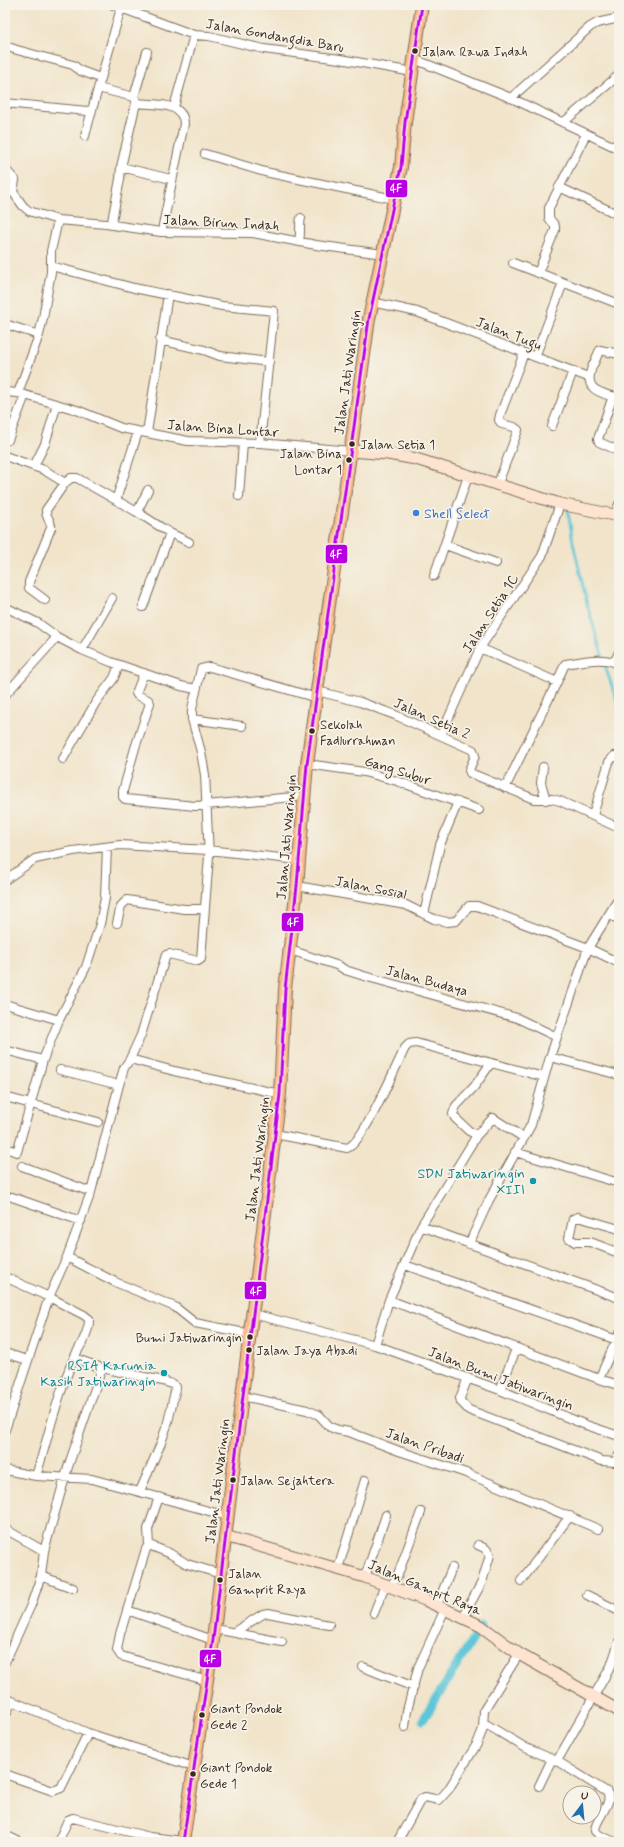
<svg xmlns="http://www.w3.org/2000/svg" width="624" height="1847" font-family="Mynerve,sans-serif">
<rect width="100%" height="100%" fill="#f7f3e8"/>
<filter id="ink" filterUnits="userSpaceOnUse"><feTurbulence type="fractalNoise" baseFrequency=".025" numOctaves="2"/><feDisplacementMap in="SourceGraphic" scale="8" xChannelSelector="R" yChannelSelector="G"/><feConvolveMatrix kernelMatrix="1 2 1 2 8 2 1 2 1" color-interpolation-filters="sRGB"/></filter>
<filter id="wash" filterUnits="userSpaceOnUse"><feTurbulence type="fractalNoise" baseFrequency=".012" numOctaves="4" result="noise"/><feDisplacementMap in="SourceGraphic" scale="16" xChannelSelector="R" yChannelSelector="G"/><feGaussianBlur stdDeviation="0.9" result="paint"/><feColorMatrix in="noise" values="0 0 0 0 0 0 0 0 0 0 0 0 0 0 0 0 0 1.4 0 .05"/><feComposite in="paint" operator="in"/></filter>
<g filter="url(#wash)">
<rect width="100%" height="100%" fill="#f1e4ca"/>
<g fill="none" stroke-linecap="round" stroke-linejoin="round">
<!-- stream -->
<path stroke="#5cc6d8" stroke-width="2.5" d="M568,511L573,542L587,604L606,669L619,706"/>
<!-- canal -->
<path stroke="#5cc6d8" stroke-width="9" d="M423,1720L481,1626"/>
</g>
</g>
<g filter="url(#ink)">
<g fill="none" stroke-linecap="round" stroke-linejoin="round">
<defs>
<path id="street" d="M113,5L194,35L209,36L264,49L340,59L413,72
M5,46L17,50L73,65L81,71L100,78
M147,52L134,97L136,100V103C152,105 184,101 184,124L163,225
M414,59L511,98L619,149
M98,88L134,97
M511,98L590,27L597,23L619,18
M5,103L87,111L92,110L121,8
M174,107L194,35
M564,122L619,75
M85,136L92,110
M205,154L265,172L394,199
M121,167L171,179
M5,169L15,180L13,192L23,206L29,211L58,220L106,224L161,232L253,233L316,245L383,254
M559,187L619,215
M112,221L120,179L121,167L136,103
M299,241C301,233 299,225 301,218
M513,263L619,304
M51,266L134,288L222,306L274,311L260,443
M538,273L555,230V226L549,218V208L586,134
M372,302L417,312L588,377
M5,324L39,335
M160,340L204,350L220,356L269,362
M619,354L600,350C597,355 595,362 592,367C583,391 600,392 619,399
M535,357L563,283
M5,392L18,393L77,410L121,428L188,441L260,443L351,451
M18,393L39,335L43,318L51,272V251L58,220
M613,396L598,439L599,442L619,451
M552,426L573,371
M147,433L168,294
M8,440L25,395
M5,456L44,470L65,483L71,478H77L137,512L170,533L189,542
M34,466L45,444L57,404
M497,486L518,430L514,427L502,424L499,420L500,415L524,353
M239,496L243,443
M116,500L138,432
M137,512L148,490
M615,515L619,504
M445,545L496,563
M434,576L468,476
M45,600L29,588V582L51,528C52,521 45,517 46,510L65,483
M5,607L38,623L57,637L82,650L111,662L181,686L196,689
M143,607L170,533
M480,648L557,682L565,664C580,662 606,655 619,665
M82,650L112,598
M615,661L619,652
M144,673L136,693L137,695L148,700L150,703L135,748L123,791V797L125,799L195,806L305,796
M317,691L360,702L395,715L473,750L475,756L469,770L470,773L534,799H552L560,801L619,828
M5,695L57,637
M192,719L242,726
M441,735L480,648L542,556L560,504
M63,759L96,702L114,678L119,665
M307,764L364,772L397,781L479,810
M543,767L541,783L546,800
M505,788L557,682
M593,815L609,762L614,756L619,758
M5,880L35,859L73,851L120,845L208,850L299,860
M297,886L406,905L434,919L447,922L456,921L469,906H477L588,948L619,963
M424,914L440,845L458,802
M609,915L619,919
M117,923L121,906L127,900L184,909H204
M290,950L339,966L345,970L364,976L517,1018L557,1037
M5,1004L59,1020
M5,1050L43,1060
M550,1057L619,1075
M130,1059L141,1035L166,955L169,954L198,961L201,959L209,856L205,775L201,752L192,719V709L201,669L210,667L317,698
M60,1070L119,1085
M5,1097L98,1122
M275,1134L347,1148C363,1144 396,1066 405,1048L409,1044L416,1043L544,1077
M477,1135L469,1131L455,1118L453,1114L456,1106L474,1087L491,1063
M5,1148L17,1152L43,1060L59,1020L86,967L100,924L105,898L107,847
M515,1152L619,1183
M22,1166L91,1192
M12,1197L81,1221
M421,1226L619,1298
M619,1229L578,1217L573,1219L569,1238L575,1242H590L619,1253
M469,1244L489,1200L531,1125L550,1057L588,948L619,898
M67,1257L115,1282L175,1307L195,1323L250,1334
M405,1265L617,1340
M5,1277L49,1297L84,1315L89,1319C90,1331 80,1346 75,1356C58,1392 48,1438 36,1476
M389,1300L599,1379
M253,1314L375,1345L500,1390L586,1425L619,1436
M619,1334L599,1379L619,1385
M375,1345L389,1300L421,1226L477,1135L493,1118L524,1138
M5,1353L27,1360
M74,1358L102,1368L163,1381L172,1384L176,1387L168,1422L161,1443L140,1491
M468,1378L460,1398L461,1402L469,1410L602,1461L615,1462L619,1455
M500,1390L516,1349
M242,1396L307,1410L319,1415L330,1427L338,1430L349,1432L399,1451L466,1473L598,1529
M5,1430L49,1297L67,1257L91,1192L119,1085L124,1068L130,1059L174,1071L280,1094
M5,1470L36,1476L92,1479L227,1516
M159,1497L148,1529L149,1545L146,1549L120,1634L117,1650L121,1656L208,1681
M5,1529L44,1551
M149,1545L169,1553L187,1564L221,1574
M338,1569L365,1480
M41,1576L73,1588
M365,1577L386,1515
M521,1581L570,1516
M390,1587L397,1577L421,1512
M587,1595L619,1611
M437,1605L452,1568
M127,1610L213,1640
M374,1613L385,1585
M463,1617L482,1582L490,1555L486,1549L478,1545
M215,1629L282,1642
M234,1632L263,1614L268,1613L329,1625
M5,1662L31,1605L41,1576L44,1551L68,1467L102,1368
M363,1667L414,1687
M5,1698L88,1733L194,1767
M5,1716L12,1701
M484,1723L526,1748L557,1761L607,1792C614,1804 595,1818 595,1831L599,1835L615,1842
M405,1727L407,1711L418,1668L445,1609
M557,1761L611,1666L619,1642
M5,1774L53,1791L61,1788L88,1733
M539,1786L552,1759
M5,1835L20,1842
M58,1842L68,1820L73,1818L150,1837L183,1841
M397,1842L421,1799L425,1797L439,1800L448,1790L477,1744L483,1729L484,1710L519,1654"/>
<path id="secondary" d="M351,451L388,454L416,459L560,504L619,516
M225,1536L365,1577L425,1600L481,1626L519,1654L619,1711"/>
<path id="primary" d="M183,1842L213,1640L242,1396L280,1094L285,989L297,886L307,764L317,691L369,319L401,167L405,122L422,5"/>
</defs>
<!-- street casing -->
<use href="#street" stroke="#7b6b5a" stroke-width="10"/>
<!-- secondary casing -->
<use href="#secondary" stroke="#7b6b5a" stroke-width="13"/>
<!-- primary casing -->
<use href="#primary" stroke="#7b6b5a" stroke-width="14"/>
<!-- street -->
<use href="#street" stroke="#fff" stroke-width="8"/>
<!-- secondary -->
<use href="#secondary" stroke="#fde4d1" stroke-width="11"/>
<!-- primary -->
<use href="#primary" stroke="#fabc8b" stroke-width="12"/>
<defs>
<path id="bus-1" d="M183,1842L213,1640L280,1094L285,989L297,886L307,764L369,319L401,167L405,122L422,5"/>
</defs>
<!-- bus-1 casing -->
<use href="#bus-1" stroke="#f7f3e8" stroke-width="6"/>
<!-- bus-1 -->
<use href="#bus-1" stroke="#b900e2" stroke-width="3"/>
</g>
</g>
<!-- markers -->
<g fill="#3b2a1e" stroke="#f7f3e8" stroke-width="1.5">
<circle cx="415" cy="51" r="3.5"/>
<circle cx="352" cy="444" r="3.5"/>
<circle cx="349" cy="460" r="3.5"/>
<circle cx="312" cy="731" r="3.5"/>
<circle cx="250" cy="1337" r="3.5"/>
<circle cx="249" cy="1350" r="3.5"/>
<circle cx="233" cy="1480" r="3.5"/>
<circle cx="220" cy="1580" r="3.5"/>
<circle cx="202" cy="1715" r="3.5"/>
<circle cx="193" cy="1774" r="3.5"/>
</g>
<circle fill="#3f7fe0" stroke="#f7f3e8" stroke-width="1.5" cx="416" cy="513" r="4"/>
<g fill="#0f9aa8" stroke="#f7f3e8" stroke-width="1.5">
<circle cx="533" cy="1181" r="4"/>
<circle cx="164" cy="1373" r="4"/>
</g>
<g text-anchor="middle" stroke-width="3.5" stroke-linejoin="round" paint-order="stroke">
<!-- bus labels -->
<g font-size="13" fill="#3b2a1e" stroke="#f7f3e8" text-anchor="start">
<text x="422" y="56">Jalan Rawa Indah</text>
<text x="360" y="449">Jalan Setia 1</text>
<text x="342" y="458" text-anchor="end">Jalan Bina<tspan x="342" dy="16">Lontar 1</tspan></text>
<text x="320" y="729">Sekolah<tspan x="320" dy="16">Fadlurrahman</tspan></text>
<text x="242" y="1342" text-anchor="end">Bumi Jatiwaringin</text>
<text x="256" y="1355">Jalan Jaya Abadi</text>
<text x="240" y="1485">Jalan Sejahtera</text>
<text x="228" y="1578">Jalan<tspan x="228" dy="16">Gamprit Raya</tspan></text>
<text x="210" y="1713">Giant Pondok<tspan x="210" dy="16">Gede 2</tspan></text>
<text x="200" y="1772">Giant Pondok<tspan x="200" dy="16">Gede 1</tspan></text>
</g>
<!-- street labels -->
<g font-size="14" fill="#3b2a1e" stroke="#f7f3e8">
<text transform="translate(275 35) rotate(10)" y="5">Jalan Gondangdia Baru</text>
<text transform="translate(221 222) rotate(3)" y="5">Jalan Birun Indah</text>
<text transform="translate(509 333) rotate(21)" y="5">Jalan Tugu</text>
<text transform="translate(347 372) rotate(-82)" y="5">Jalan Jati Waringin</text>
<text transform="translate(223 428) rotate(4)" y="5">Jalan Bina Lontar</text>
<text transform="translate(490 613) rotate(-57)" y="5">Jalan Setia 1C</text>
<text transform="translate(432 718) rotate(24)" y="5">Jalan Setia 2</text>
<text transform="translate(398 770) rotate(17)" y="5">Gang Subur</text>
<text transform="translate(286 837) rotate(-85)" y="5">Jalan Jati Waringin</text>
<text transform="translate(371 887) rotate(11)" y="5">Jalan Sosial</text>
<text transform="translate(427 980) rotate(15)" y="5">Jalan Budaya</text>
<text transform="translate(257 1159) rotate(-83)" y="5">Jalan Jati Waringin</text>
<text transform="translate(501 1378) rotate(21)" y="5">Jalan Bumi Jatiwaringin</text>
<text transform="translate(425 1445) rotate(19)" y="5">Jalan Pribadi</text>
<text transform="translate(217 1481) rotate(-83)" y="5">Jalan Jati Waringin</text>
<text transform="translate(425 1587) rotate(23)" y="5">Jalan Gampit Raya</text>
</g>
<!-- shop labels -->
<g font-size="14" fill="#366cbe" stroke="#f7f3e8" text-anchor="start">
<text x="424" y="518">Shell Select</text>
</g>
<!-- culture labels -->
<g font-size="14" fill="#0d838f" stroke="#f7f3e8" text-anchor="end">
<text x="525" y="1178">SDN Jatiwaringin<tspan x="525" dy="16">XIII</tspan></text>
<text x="156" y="1370">RSIA Karunia<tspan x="156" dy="16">Kasih Jatiwaringin</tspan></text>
</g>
</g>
<g stroke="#f7f3e8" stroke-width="1.5">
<rect x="385" y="179" width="23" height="19" rx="4" fill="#b900e2"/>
<rect x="325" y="544" width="23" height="20" rx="4" fill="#b900e2"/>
<rect x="281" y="912" width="23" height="20" rx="4" fill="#b900e2"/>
<rect x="244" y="1281" width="23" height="19" rx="4" fill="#b900e2"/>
<rect x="199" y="1649" width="23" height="19" rx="4" fill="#b900e2"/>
</g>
<g font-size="11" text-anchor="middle" font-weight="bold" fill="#fff">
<text x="396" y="192">4F</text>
<text x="336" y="558">4F</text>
<text x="293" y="926">4F</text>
<text x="256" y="1295">4F</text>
<text x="210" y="1663">4F</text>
</g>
<!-- margin -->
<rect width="624" height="1847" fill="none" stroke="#f7f3e8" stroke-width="20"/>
<!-- north arrow -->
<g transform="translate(582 1805) rotate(16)"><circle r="19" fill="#f7f3e8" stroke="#aca397"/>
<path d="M0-3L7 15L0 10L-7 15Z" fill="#1f6fb2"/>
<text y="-6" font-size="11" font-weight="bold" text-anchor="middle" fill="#3b2a1e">U</text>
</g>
</svg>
